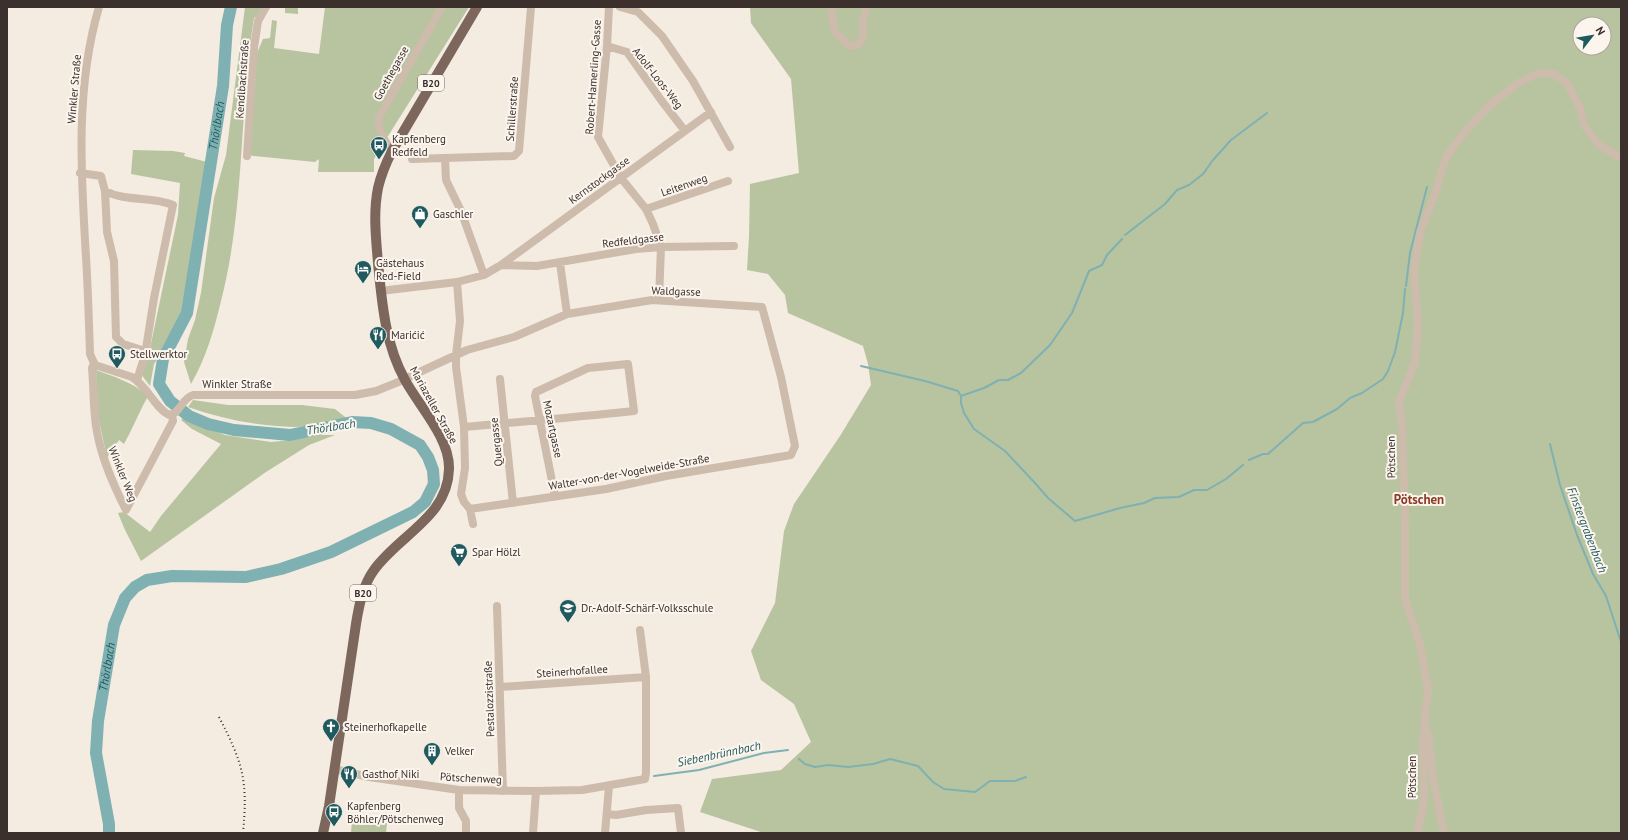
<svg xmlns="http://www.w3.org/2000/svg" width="1628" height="840" font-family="'PT Sans',sans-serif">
<rect width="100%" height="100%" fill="#f4ebe1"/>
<!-- green -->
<path fill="#b8c4a0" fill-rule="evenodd" d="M245,7H272L254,18C239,112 245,208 221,301C214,330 206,358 191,384L184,362L188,339L195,320L201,293L214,198L226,155Z
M285,7H298V14L285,13Z
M325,7H469L378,152L374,159V172H318L319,159L315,162L253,156L250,155L257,53L263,39L270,38L272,20L277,21L274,48L319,54Z
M750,7H1621V833H764L700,812L712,779L781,770L811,742L794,704L761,680L751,651L775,603L784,531L794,504L840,436L871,385L868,364L863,346L788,313L785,295L768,274L747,270L749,237L750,184L799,173L791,79L751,23ZM1580,24H1604V48H1580Z
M133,150L173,151L185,153L184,156L207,162L200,218L185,305L172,337L154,364L150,386L141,374L148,358L178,215L180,183L131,174Z
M96,370C114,377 133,382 148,396C139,412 133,428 124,444L119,440L107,458L98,416Z
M193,400L228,405H302L335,409L349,420C331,422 312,427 294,427C257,426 222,419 188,407Z
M183,418L225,435L271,442L292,440L318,435H335L309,445L266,472L141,561L125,530L118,513L124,512L150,532L161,516L221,444L192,429L181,420Z
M352,820L387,823L386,833H351Z"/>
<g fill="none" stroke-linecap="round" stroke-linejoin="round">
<!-- stream -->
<path stroke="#7fb0b2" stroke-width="2" d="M1125,235L1165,204L1177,190L1189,185L1203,174L1213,160L1231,140L1267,113
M1406,286L1410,253L1427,187
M861,366L925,381L958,391L961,396L984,388L999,380H1008L1021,373L1050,345L1072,313L1089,271L1102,265L1107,255L1122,239
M961,396V403L964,413L974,429L1005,451L1035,483L1048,498L1075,521L1120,508L1144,503L1155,498L1179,497L1194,490H1207L1226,479L1243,465
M1550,444L1560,485L1577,535L1593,574L1606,596L1621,642
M1249,460L1263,454H1268L1303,423L1313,422L1337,409L1350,398L1362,393L1383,379L1388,371L1395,352L1403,313L1405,289
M799,759L805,764L815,767L828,765L848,767L873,764L890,759L918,766L933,782L944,789L975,792L990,781H1015L1026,777
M654,776L699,770L764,753L788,750"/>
<!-- river -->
<path stroke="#7fb0b2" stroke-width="12" id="s1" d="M109,833V824L96,753L98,721L114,625L125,598L135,587L147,580L172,576L246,577L281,569L331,552L413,512L425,502L434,484L433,470L428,457L420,445L391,429L371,423L352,422L290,435L234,430L208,424L189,416L170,401L159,384L163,359L187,313L223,86L227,25L231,7"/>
<!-- minor -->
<path stroke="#cdbbac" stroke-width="8" d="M99,7C75,88 81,174 86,257C88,289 89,322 90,354L95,365L132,377C148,387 154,407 169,415C180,414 182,398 193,395H355L376,391L396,383L467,350L514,337L567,314L652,300L762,307L781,377L795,446L791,455L666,476L606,489L470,509
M609,7L607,46L598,137L621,178L646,209L653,224L661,247L659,300
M620,7L638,12L662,36L693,81L730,147
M831,7L835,32L849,46L858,45L863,38V20L867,7
M607,46L627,52L661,100L685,131
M392,151C385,141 376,129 379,117L442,7
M247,156L254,48L258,21L266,7
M412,159L514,156L519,151L531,7
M445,159L446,180L461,211L484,275
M80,173L101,176L105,191L107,232L114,261L116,337L123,344L145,351
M105,191C126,202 152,196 173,205L154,298L145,355L137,380
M646,209L728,181
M560,263L567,314
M501,265L537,266L636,249L661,247L734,246
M457,282L460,321L456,355V367L464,427L465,468L461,494L464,502L470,509L473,524
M380,291L457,282L484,275L501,265L711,112
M94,363L92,368C94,389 93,412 97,432C102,460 114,486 126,510L173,421L172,415
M500,379L513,503
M464,427C520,422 577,417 634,411L628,364L588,368L536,392L535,396L555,496
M497,606L503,791
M500,687L646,677
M1426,728L1429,738L1433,778L1444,833
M334,769L369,777L459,790L536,791L582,790L645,779L646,773V677L640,630
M459,790V808L466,821V833
M607,814L616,815L646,810L678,808L681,833
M533,833L536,791
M605,833L609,786
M1417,833L1422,812L1424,795L1423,739L1428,689L1420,644L1405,600V523L1402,424L1399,402L1415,362L1418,326L1414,270L1420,233L1435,194L1446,157L1464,133L1489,106L1518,83L1539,73L1554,74L1567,83L1580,108L1584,125L1598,144L1621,158"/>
<!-- major -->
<path stroke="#7d675c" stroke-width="10" d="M323,833L329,806L356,624C359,605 363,585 374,570C399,535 448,517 449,469C450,438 419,406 405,380C385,344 382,303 378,263C376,238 373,213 378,188C381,175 386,163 392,151L477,7"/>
<!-- rail -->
<path stroke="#3b302b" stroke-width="2" stroke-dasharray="1 3" stroke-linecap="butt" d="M219,717C243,763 248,781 243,833"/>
</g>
<!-- icons -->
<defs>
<symbol id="bus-pin" viewBox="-11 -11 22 30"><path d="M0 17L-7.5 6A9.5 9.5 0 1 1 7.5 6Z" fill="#1f5a5e" stroke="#fbf5ee"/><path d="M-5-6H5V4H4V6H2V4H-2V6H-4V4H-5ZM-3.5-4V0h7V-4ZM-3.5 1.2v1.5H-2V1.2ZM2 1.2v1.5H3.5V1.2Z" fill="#fff"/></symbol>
<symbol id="shop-pin" viewBox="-11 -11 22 30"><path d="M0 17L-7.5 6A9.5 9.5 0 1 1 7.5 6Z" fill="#1f5a5e" stroke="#fbf5ee"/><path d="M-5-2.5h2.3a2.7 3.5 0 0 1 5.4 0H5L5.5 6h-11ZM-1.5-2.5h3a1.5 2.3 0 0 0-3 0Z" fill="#fff"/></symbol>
<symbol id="hotel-pin" viewBox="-11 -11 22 30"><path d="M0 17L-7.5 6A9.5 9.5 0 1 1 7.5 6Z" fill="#1f5a5e" stroke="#fbf5ee"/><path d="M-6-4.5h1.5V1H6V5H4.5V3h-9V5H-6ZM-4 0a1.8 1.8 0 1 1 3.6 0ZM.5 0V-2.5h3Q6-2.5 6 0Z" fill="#fff"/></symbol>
<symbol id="restaurant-pin" viewBox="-11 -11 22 30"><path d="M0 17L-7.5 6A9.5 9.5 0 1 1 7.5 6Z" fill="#1f5a5e" stroke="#fbf5ee"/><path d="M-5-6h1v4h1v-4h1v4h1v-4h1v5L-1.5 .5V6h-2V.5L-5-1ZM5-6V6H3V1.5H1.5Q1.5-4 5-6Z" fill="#fff"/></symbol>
<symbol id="supermarket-pin" viewBox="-11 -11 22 30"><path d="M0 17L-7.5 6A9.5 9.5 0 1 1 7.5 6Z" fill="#1f5a5e" stroke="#fbf5ee"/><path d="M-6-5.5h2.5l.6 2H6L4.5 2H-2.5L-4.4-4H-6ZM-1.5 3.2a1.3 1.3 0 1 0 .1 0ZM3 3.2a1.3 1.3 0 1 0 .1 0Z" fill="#fff"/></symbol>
<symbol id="school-pin" viewBox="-11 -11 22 30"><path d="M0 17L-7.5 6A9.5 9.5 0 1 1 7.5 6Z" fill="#1f5a5e" stroke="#fbf5ee"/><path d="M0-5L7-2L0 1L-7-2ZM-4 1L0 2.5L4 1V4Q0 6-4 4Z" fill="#fff"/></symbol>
<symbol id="church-pin" viewBox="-11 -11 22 30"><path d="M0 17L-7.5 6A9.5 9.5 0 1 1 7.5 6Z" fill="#1f5a5e" stroke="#fbf5ee"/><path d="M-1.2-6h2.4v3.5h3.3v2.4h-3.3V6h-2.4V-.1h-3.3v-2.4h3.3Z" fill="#fff"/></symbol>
<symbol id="building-pin" viewBox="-11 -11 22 30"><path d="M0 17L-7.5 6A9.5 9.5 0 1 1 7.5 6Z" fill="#1f5a5e" stroke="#fbf5ee"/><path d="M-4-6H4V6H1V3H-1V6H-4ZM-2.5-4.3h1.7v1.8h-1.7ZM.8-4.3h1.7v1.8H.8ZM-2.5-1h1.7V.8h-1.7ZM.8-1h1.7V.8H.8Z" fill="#fff"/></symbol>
</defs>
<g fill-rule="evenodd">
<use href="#bus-pin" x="369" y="135" width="20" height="27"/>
<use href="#shop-pin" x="410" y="204" width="20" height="27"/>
<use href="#hotel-pin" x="353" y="259" width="20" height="27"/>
<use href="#restaurant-pin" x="368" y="325" width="20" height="27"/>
<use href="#bus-pin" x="107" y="344" width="20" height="27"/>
<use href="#supermarket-pin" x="449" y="542" width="20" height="27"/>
<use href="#school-pin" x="558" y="598" width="20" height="27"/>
<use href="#church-pin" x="321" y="717" width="20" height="27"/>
<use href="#building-pin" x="422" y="741" width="20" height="27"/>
<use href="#restaurant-pin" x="339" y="764" width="20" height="27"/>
<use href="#bus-pin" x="324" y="802" width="20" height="27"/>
</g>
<g text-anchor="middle" stroke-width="4" stroke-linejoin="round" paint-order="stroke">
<!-- shield labels -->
<g fill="#fbf5ee" stroke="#756b66" stroke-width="1">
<rect x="418" y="75" width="26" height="16" rx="3"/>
<rect x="350" y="585" width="26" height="16" rx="3"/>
</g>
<g font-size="10" font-weight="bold" fill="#3b302b">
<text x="431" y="87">B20</text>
<text x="363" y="597">B20</text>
</g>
<!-- street labels -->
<g font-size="11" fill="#3b302b" stroke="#fbf5ee">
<text transform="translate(391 73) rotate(-61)" y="4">Goethegasse</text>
<text transform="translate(593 77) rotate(-86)" y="4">Robert-Hamerling-Gasse</text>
<text transform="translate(658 78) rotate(52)" y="4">Adolf-Loos-Weg</text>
<text transform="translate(242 79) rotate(-86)" y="4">Kendlbachstraße</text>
<text transform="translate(74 89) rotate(-85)" y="4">Winkler Straße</text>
<text transform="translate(512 109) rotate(-86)" y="4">Schillerstraße</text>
<text transform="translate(599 180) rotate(-36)" y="4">Kernstockgasse</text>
<text transform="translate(684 185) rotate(-19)" y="4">Leitenweg</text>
<text transform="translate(633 240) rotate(-7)" y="4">Redfeldgasse</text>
<text transform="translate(676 291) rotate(2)" y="4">Waldgasse</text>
<text x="237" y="388">Winkler Straße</text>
<text transform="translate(434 405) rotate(61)" y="4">Mariazeller Straße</text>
<text transform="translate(553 429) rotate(78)" y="4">Mozartgasse</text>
<text transform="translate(496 442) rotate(-96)" y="4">Quergasse</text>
<text transform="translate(1391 457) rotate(-91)" y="4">Pötschen</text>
<text transform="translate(629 472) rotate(-10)" y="4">Walter-von-der-Vogelweide-Straße</text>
<text transform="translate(123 474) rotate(68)" y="4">Winkler Weg</text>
<text transform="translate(572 671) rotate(-4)" y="4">Steinerhofallee</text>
<text transform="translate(489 699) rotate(-92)" y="4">Pestalozzistraße</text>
<text transform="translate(1412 777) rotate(-90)" y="4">Pötschen</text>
<text transform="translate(471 778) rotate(3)" y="4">Pötschenweg</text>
</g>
<!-- poi labels -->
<g font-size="11" fill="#3b302b" stroke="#fbf5ee" text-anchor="start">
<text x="392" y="143">Kapfenberg<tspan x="392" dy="13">Redfeld</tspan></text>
<text x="433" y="218">Gaschler</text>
<text x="376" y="267">Gästehaus<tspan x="376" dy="13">Red-Field</tspan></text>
<text x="391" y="339">Marićić</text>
<text x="130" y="358">Stellwerktor</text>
<text x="472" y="556">Spar Hölzl</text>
<text x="581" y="612">Dr.-Adolf-Schärf-Volksschule</text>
<text x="344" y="731">Steinerhofkapelle</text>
<text x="445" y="755">Velker</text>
<text x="362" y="778">Gasthof Niki</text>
<text x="347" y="810">Kapfenberg<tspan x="347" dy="13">Böhler/Pötschenweg</tspan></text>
</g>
<!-- water labels -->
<g font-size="12" font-style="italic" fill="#1f5a5e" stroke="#fbf5ee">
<text dy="4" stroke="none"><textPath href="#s1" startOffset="1177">Thörlbach</textPath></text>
<text transform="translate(331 427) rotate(-9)" y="4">Thörlbach</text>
<text transform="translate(1587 530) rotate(69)" y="4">Finstergrabenbach</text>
<text dy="4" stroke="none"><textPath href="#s1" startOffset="168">Thörlbach</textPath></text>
<text transform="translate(719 754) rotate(-12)" y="4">Siebenbrünnbach</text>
</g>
<!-- quarter labels -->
<g font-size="13" font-weight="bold" fill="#8c3b22" stroke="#fbf5ee">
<text x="1419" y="504">Pötschen</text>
</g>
</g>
<!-- border -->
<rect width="1628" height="840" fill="none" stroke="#3b302b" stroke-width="16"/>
<!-- north arrow -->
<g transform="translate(1592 36) rotate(59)"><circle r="19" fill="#fbf5ee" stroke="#aea6a0"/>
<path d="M0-3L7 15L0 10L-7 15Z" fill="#1f5a5e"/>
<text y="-6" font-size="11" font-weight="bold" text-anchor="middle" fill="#3b302b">N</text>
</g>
</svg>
